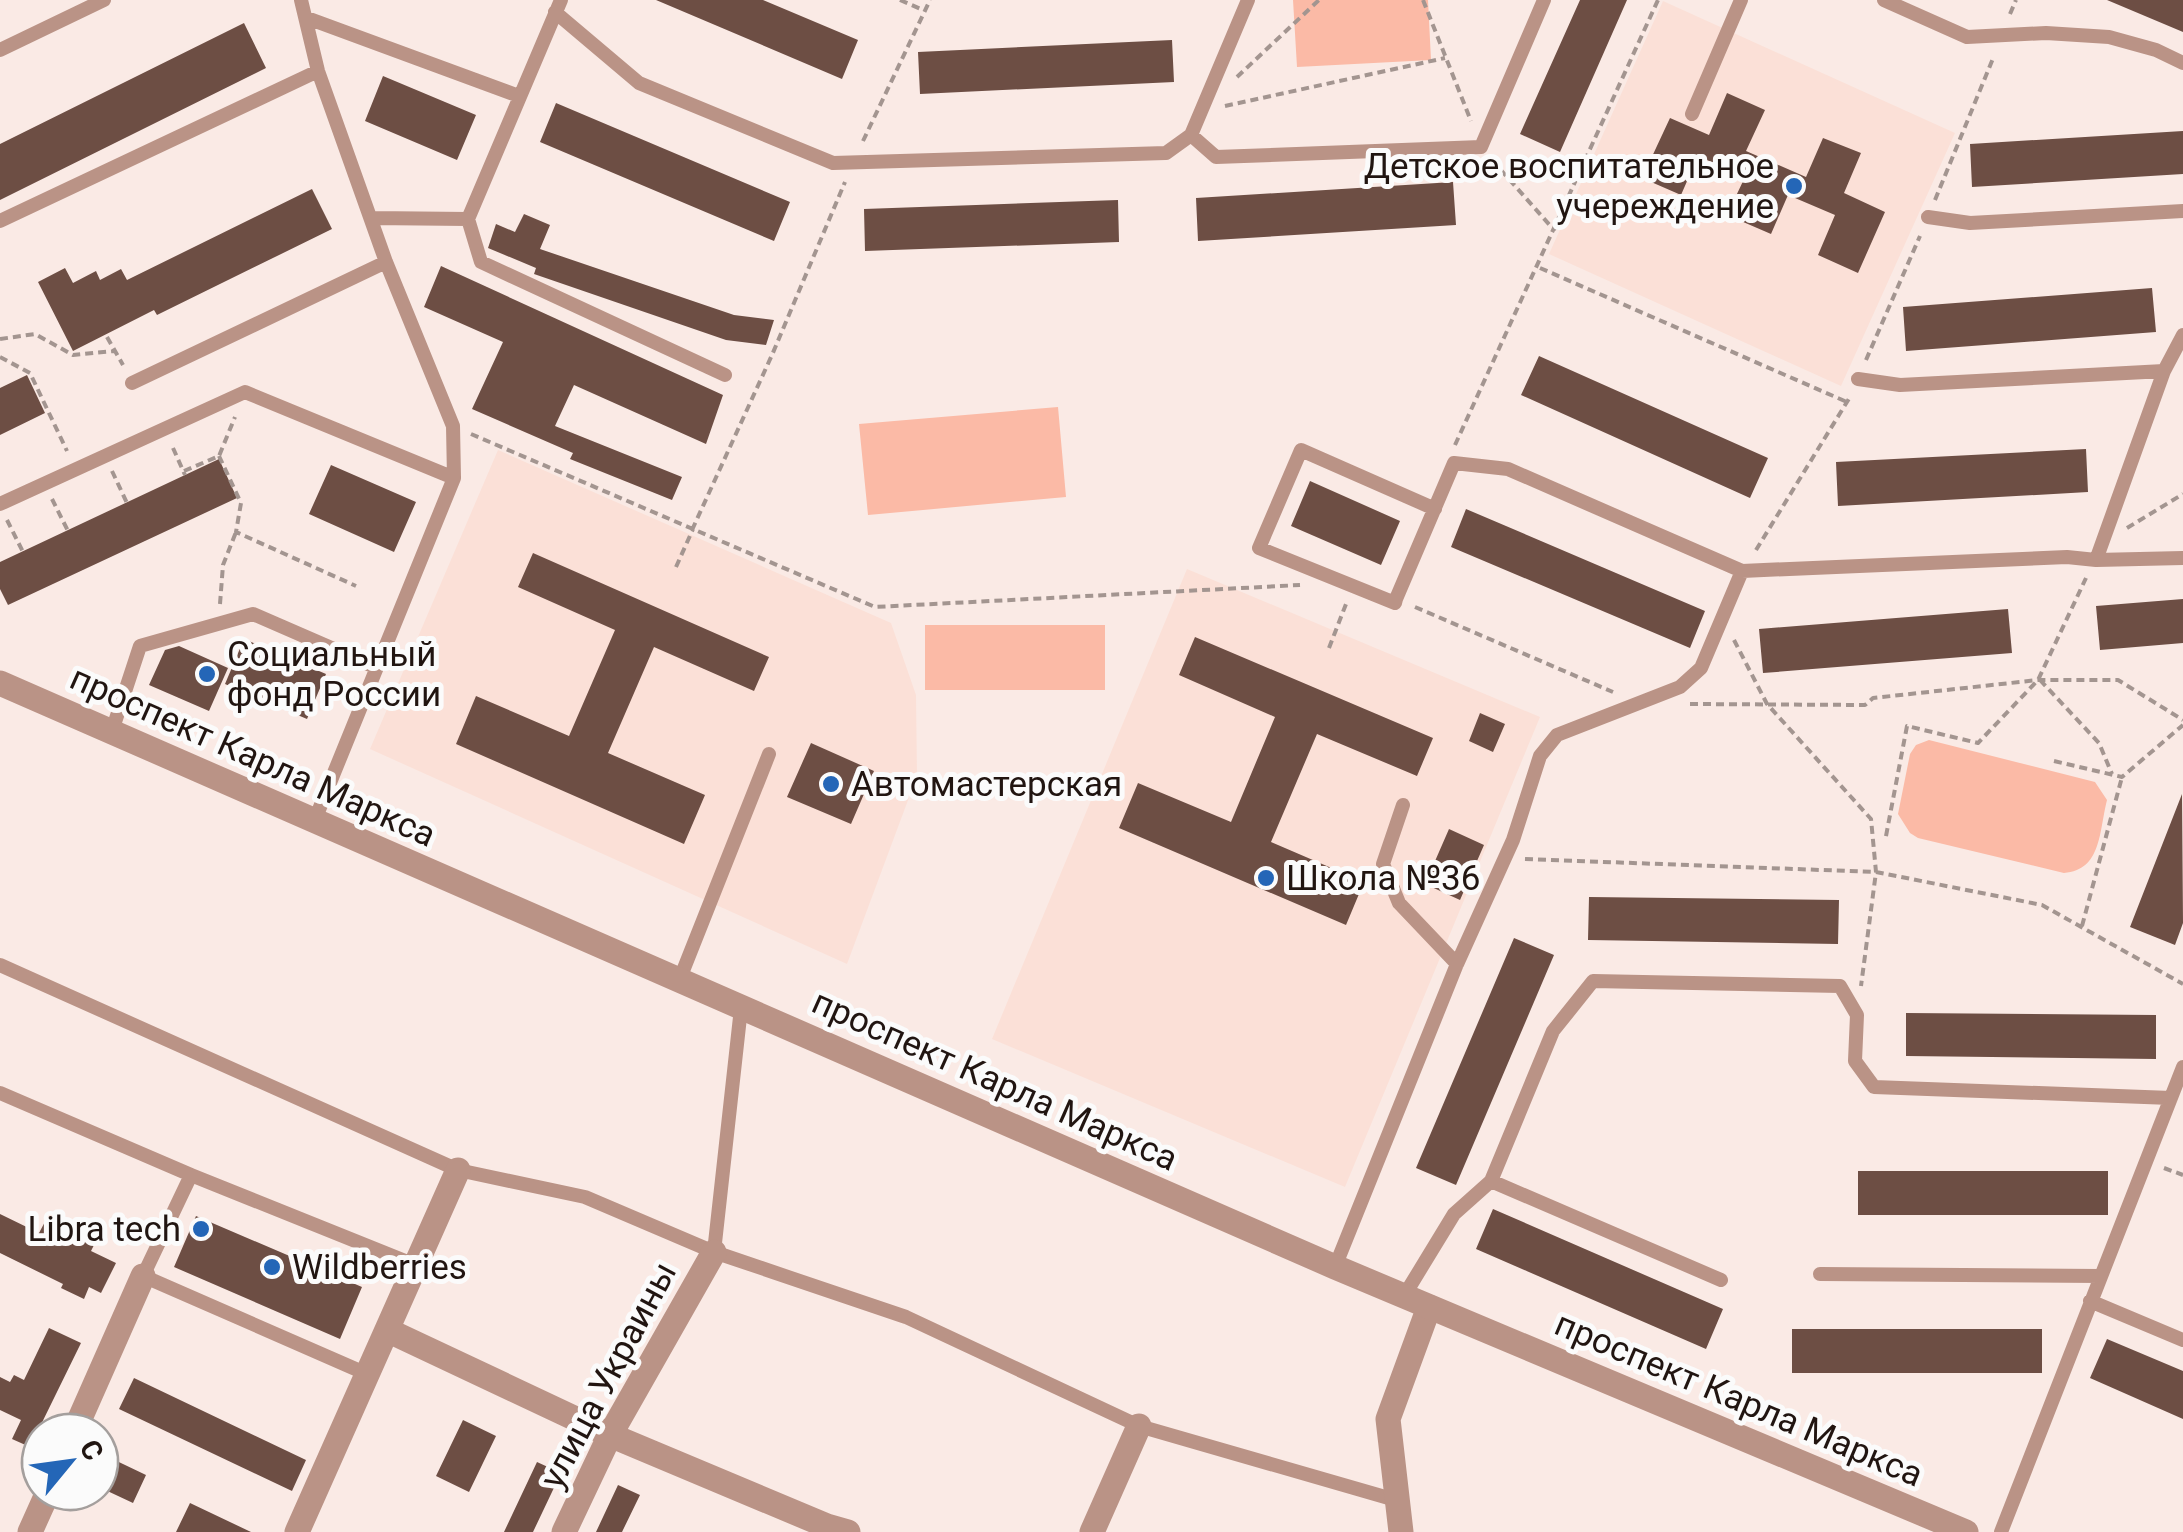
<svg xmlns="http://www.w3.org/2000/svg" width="2183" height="1532" font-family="Roboto,sans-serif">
<rect width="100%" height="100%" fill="#faeae5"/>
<!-- built -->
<path fill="#fbe0d7" d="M1663,1L1955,133L1841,386L1549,254Z
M498,450L891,623L916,695L917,776L847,964L370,749Z
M1187,569L1540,717L1345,1187L992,1039Z"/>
<!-- green -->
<path fill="#fbbaa6" d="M1293,0H1428L1431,60L1297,67Z
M1058,407L1066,497L868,515L859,424Z
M925,625H1105V690H925Z
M1929,740L2095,782L2107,800C2099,831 2102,870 2064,873L1918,838L1910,833L1898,814L1910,754L1916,745Z"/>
<!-- building -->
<path fill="#6d4e44" d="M656,0H763L858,40L842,79Z
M1580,0H1627L1560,152L1520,134Z
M2107,0H2183V32Z
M244,23L266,68L0,200V144Z
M1172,40L1174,82L920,94L918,52Z
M383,76L476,115L457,160L365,121Z
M1727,93L1765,110L1746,151L1806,177L1823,138L1861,153L1844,193L1885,212L1858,273L1818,255L1835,215L1788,195L1771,234L1727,215L1745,177L1698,156L1681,195L1642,178L1670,118L1709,135Z
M556,103L790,202L774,241L540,142Z
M2183,131V174L1972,187L1970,144Z
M1453,182L1456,225L1198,241L1196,198Z
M312,189L332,229L157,315L154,310L73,351L38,282L65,268L73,283L96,271L100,280L121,269L127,280Z
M1118,200L1119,242L865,251L864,209Z
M524,214L550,225L540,249L734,315L774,320L766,345L726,340L534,274L536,268L488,248L496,224L515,232Z
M441,266L723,395L706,444L574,385L555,426L682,477L672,500L570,459L573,453L472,409L503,342L424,307Z
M2152,288L2156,332L1906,351L1903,307Z
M1539,356L1768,458L1750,498L1521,395Z
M27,375L45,413L0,435V388Z
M2086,449L2088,492L1838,506L1836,462Z
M219,459L237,498L8,605L0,589V562Z
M331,465L416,502L394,552L309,514Z
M1310,481L1400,521L1381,565L1291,526Z
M1466,509L1705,611L1690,648L1451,547Z
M533,553L769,657L754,691L654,647L608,753L705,795L684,844L456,744L476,696L569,736L615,630L518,587Z
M2183,599V643L2100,650L2096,606Z
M2008,609L2012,653L1763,673L1759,629Z
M1195,637L1433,738L1417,776L1317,734L1271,842L1364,882L1346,925L1119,828L1138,783L1231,822L1275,717L1179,675Z
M244,639L326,674L307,719L225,684Z
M179,646L228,668L209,711L149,685L165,650Z
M1480,713L1505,724L1493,752L1469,741Z
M811,743L874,771L851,824L787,797Z
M2182,794L2183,923L2175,945L2130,927Z
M1449,829L1484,845L1460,900L1425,884Z
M1589,897L1839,900L1838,944L1588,940Z
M1514,938L1554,955L1456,1185L1416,1168Z
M1906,1013L2156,1015V1059L1906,1056Z
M1858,1171H2108V1215H1858Z
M1493,1209L1723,1309L1706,1349L1476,1249Z
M0,1214L39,1233L47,1218L96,1241L91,1251L116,1263L101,1293L89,1287L84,1299L61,1288L63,1284L0,1253Z
M196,1216L362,1287L340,1339L174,1267Z
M49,1328L81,1343L30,1447L12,1439L21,1420L0,1410V1377L10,1382L14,1375L24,1380Z
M1792,1329H2042V1373H1792Z
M2107,1339L2183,1371V1419L2090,1378Z
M134,1378L306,1460L292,1491L119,1409Z
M463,1420L496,1436L469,1492L436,1476Z
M100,1453L146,1475L133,1503L101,1488L106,1477L100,1474Z
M537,1462L561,1473L533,1532H504Z
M618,1485L640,1495L622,1532H596Z
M190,1503L251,1532H176Z"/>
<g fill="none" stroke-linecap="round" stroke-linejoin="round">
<!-- path -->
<path stroke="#a39590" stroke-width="4" stroke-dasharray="8 5" stroke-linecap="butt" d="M900,0L923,10
M1423,0L1471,121
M2010,14L2016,0
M1237,77L1319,0
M1225,106L1445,58
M863,141L930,0
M1492,160L1555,231
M1935,200L1994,56
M1540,268L1847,402
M107,337L123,365
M0,339L35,334L73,355L115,351
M0,357L30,373L67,451
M1866,360L1920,236
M471,434L875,607L1300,585
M1455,445L1658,0
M173,448L185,475
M219,456L241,503L236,532L356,586
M112,471L127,503
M184,471L219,456L235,417
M52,499L68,531
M7,520L23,552
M2127,528L2183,494
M692,530L772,355L845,182
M1756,550L1850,397
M676,567L693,529
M220,604L223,565L236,532
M1415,607L1613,692
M1734,640L1767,704L1871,819L1876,872L1861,986
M1329,648L1346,604
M2040,680L2099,743L2112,774
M1690,704L1865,705L1873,698L2038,680H2118L2183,720
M2054,761L2122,777L2183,725
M1886,836L1907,726L1978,743L2038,680L2086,578
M1525,859L1876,872L2042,905L2183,984
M2082,926L2122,777
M2164,1168L2183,1175"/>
<!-- service -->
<path stroke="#ba9386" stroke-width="14" d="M301,0L318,71L386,262L453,426L454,478L314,822
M1884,0L1967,37L2046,33L2109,37L2156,50L2183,63
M555,12L639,83L833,163L1166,153L1191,135L1248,0
M307,18L519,96
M0,50L104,0
M1692,114L1741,0
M1191,135L1216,157L1481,147L1544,0
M1928,217L1970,223L2183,211
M371,218L468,219L561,0
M468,219L481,262L725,375
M0,221L318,71
M1858,379L1900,385L2164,371
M132,383L386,262
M0,504L245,392L454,478
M1435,509L1301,450L1259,548L1395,603L1396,599L1454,463L1508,469L1742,571L2067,557L2096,560L2164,371L2183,335
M2096,560L2183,558
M112,731L140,646L253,614L375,667
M1403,805L1383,864L1399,903L1457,964
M0,965L458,1170L585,1197L714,1252L906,1317L1139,1426L1399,1501
M679,981L769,754
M0,1093L191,1175L143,1276L367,1374
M191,1175L415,1265
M1491,1181L1721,1280
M714,1252L741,1008
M1335,1267L1457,964L1513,840L1540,756L1557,735L1680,687L1701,668L1742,571
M1820,1274L2100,1276
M1404,1296L1454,1214L1491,1181L1553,1031L1593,981L1840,986L1857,1015L1855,1061L1874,1087L2171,1098
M2090,1301L2183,1340
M2001,1532L2183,1067"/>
<!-- minor -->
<path stroke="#ba9386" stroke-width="25" d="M387,1330L610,1435L827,1526L848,1532
M74,1432L143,1276
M30,1532L48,1492
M297,1532L458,1170
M564,1532L610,1435L714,1252
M1092,1532L1139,1426
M1401,1532L1388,1419L1429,1307"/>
<!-- tertiary -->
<path stroke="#ba9386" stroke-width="25" d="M0,683L1335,1267L1966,1532"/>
</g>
<!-- markers -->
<g fill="#2466b7" stroke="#fbfbfb" stroke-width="4">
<circle cx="1794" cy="186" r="10"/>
<circle cx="207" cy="674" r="10"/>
<circle cx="831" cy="784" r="10"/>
<circle cx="1266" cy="878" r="10"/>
<circle cx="201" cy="1229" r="10"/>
<circle cx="272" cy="1267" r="10"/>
</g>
<g text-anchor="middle" stroke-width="10" stroke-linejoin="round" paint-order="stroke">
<!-- poi labels -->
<g font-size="35" fill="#211511" stroke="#fbfbfb" text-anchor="start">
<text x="1774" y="178" text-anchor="end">Детское воспитательное<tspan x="1774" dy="40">учереждение</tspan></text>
<text x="227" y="666">Социальный<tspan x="227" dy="40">фонд России</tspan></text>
<text x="851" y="796">Автомастерская</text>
<text x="1286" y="890">Школа №36</text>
<text x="181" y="1241" text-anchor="end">Libra tech</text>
<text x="292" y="1279">Wildberries</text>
</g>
<!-- street labels -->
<g font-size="35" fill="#211511" stroke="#fbfbfb">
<text transform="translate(253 756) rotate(24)" y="12">проспект Карла Маркса</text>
<text transform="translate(995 1080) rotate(24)" y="12">проспект Карла Маркса</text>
<text transform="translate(608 1375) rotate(-62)" y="12">улица Украины</text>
<text transform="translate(1739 1399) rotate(23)" y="12">проспект Карла Маркса</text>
</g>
</g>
<!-- north arrow -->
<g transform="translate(70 1462) rotate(61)"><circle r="48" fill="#fbfbfb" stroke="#a49f9d" stroke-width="2.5"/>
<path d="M0-8L18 38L0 25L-18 38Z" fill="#2466b7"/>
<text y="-15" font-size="28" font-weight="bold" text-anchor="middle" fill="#211511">С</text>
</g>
</svg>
